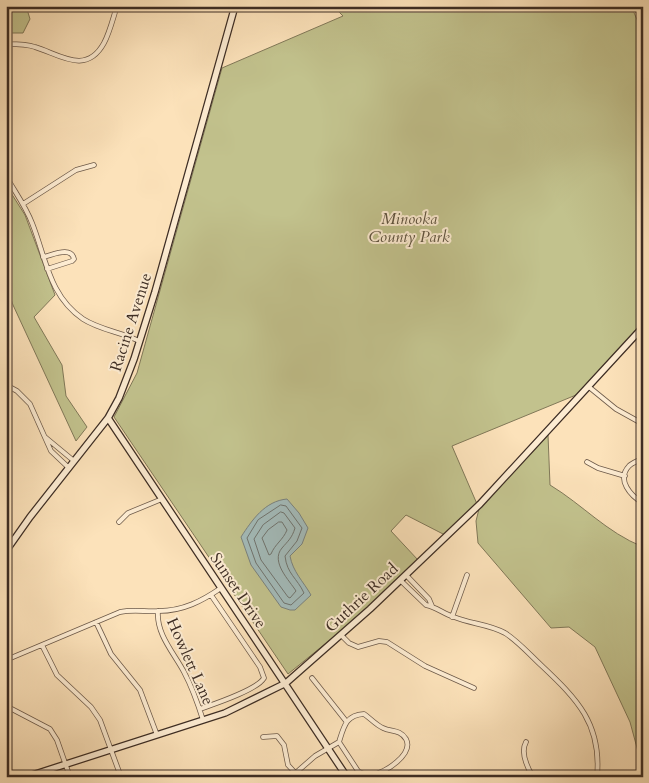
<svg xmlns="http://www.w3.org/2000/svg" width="649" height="783" font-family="Cardo,serif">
<rect width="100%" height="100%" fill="#fce2ba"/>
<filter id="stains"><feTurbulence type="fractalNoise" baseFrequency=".004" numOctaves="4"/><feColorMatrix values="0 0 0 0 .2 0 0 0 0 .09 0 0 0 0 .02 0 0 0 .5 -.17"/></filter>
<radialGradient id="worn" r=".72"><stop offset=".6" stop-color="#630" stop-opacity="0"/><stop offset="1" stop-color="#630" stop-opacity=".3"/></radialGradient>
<!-- green -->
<path fill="#c2c28d" stroke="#807858" d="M6,6H26L30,19L23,33H6Z
M333,6H631L643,33V323L576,395L452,446L477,504L445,535L406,515L391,531L418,560L368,609L288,674L114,417L137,373L222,68L343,16Z
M6,185L25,215L55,295L34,317L62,365L66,396L87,427L76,441L13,305L6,284Z
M548,435L550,485C583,505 606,532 643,547V770L630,722L595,647L569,627L551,628L478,543L476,521L479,509Z"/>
<!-- water -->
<path fill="#a3bbba" stroke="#7a827e" d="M287,499L299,513L308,528L302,544L290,556C293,572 303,581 311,595L295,610H290L281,607L251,565L241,537C252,520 265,501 287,499Z"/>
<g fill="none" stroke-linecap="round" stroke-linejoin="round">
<!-- shore -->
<path stroke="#70746f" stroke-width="1" d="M281,505L286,506L302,528L297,541L285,556C287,574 297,578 304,593L291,605L284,603L256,563L247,538L258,520Z
M281,512L284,513L295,528C292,538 288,541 282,548C270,562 290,581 296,591L290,598L288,597L261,560L254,539L263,525Z
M279,522H282L287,530C283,540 275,544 271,554L269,555L262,538L268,530Z"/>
<defs>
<path id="street" d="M6,36L8,54L6,64
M8,44C17,44 26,44 35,47C59,54 86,76 104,43C110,32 113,18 117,6
M6,176C15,192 26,207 32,223C46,258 49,296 83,319C100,330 121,332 139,341
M23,204L76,170L94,165
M43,257C53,255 71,246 74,259L72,261L47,269
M6,385L17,391L30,404L51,451L69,468
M589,387L616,409L643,424
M45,437L74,461
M643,458C638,461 632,463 629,466C616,480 631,496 643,503
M587,462L598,468L625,476
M119,522L128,513L162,499
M406,575L429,599L432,606
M400,580L426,605C436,607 444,614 454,617C471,624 489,624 505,633C518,641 530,655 542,666C577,699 602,724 597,777
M158,611C156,634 174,653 184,672C192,687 198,704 203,720
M452,617L467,575
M96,622L111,654L140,690L157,735
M341,635L349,643L358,647L379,641L387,642L425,666L474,688
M42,645L57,675L91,707L100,720L121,777
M6,660L120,612C134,609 146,612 159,611C183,611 202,601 221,588
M312,678L346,721
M6,706L50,729L57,740L70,777
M200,709C214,704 257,690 264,678L260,667L211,595
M263,737L277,736L284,745L288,765L299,777
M526,742C520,753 527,767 533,777
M291,777L315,756L339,742C344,726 346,715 364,714C370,718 376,725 383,728C391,732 400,729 406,739C414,754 385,773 372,775C367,776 363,774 358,771L339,742"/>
<path id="secondary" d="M108,418L347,777
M6,551L30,517L108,418L119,398L134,359L155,292L235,6
M26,777L225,713L286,683L370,609L480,504L643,327"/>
</defs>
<!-- street casing -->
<use href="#street" stroke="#6d5a4a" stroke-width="5.5"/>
<!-- secondary casing -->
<use href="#secondary" stroke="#3d2d24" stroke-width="8"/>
<!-- street -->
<use href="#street" stroke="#fdecd2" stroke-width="4"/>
<!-- secondary -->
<use href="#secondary" stroke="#fdecd2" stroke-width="5.5"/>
</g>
<g text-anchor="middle" stroke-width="4" stroke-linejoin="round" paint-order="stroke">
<!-- park labels -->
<g font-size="16" font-style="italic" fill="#5e523e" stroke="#fdecd2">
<text x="409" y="224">Minooka<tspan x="409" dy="18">County Park</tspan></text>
</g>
<!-- street labels -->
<g font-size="16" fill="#3d2d24" stroke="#fdecd2">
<text transform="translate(130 322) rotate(-72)" y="6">Racine Avenue</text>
<text transform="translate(239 590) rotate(56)" y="6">Sunset Drive</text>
<text transform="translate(361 597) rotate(-43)" y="6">Guthrie Road</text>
<text transform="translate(191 661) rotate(66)" y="6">Howlett Lane</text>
</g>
</g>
<!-- margin -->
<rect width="649" height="783" fill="none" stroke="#fce2ba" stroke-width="25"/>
<rect x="8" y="8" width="634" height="768" fill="none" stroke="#3d2d24" stroke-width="2.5"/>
<rect x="12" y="12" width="624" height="758" fill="none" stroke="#3d2d24"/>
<rect width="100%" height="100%" filter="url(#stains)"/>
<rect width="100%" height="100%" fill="url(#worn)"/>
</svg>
